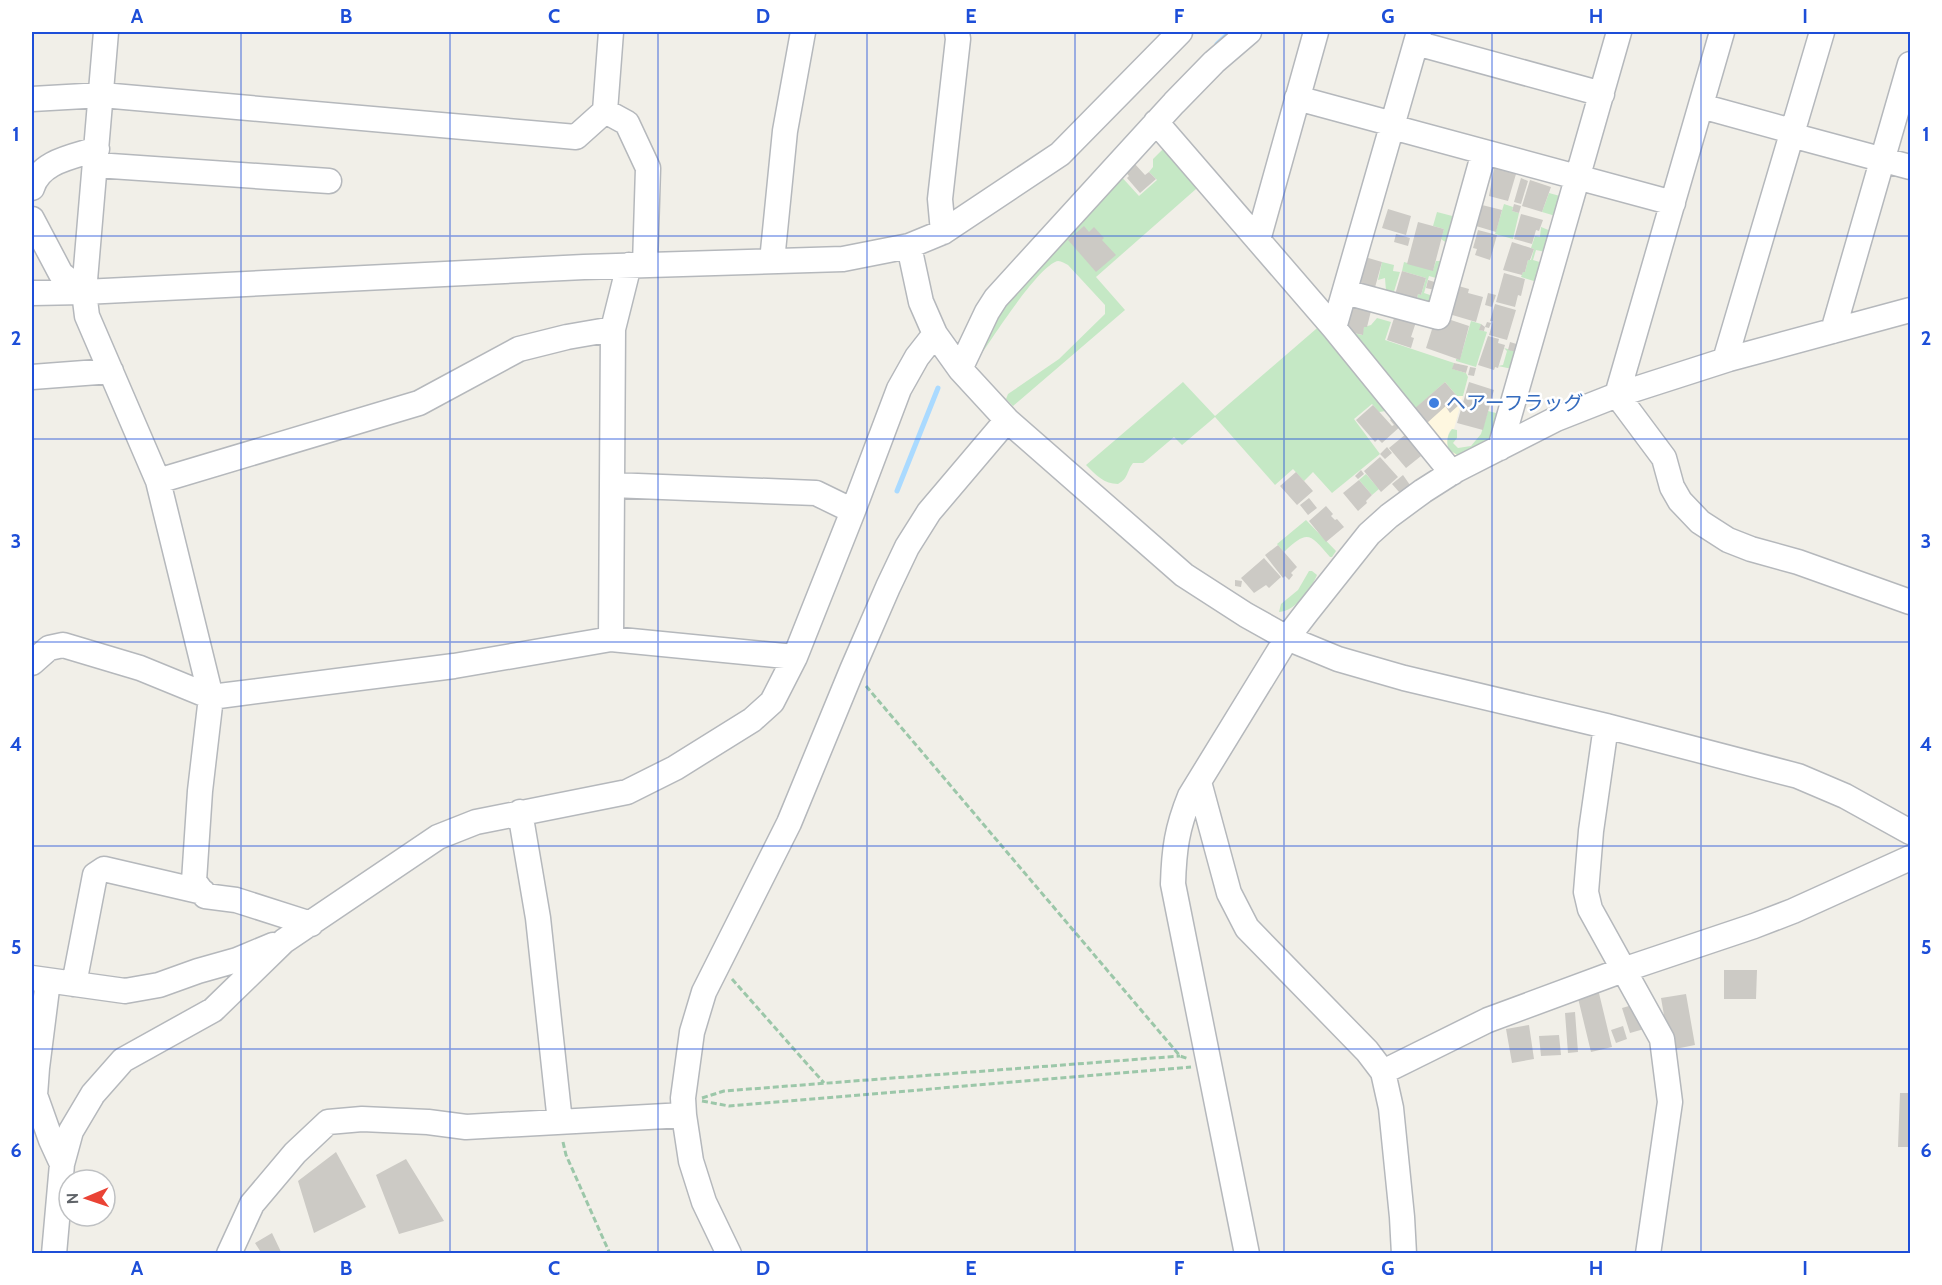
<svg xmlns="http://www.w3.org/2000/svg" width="1942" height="1285" font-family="Cabin,'Noto Sans JP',sans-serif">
<rect width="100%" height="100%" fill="#f1efe8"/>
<!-- commercial -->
<path fill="#fef7e0" d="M1454,363L1468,366L1466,373L1468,377L1454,429H1452L1449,432L1447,440V445L1459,456L1446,465L1406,416L1445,382Z"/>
<!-- green -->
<path fill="#c5e8c5" d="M1164,148L1204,182L1096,277L1125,310L1013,406L1006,399L1008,394L1059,359L1105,314V305L1068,265C1064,263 1059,259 1055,262C1034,272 989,343 974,365L981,334L1118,173L1139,196L1157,180L1149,172L1153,167V159Z
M1549,193L1560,196L1559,217L1542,212Z
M1504,204L1513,207L1512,211L1519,213L1513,239L1495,234Z
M1437,212L1460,218L1443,280L1429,276L1424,293L1436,297L1434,304H1416L1418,294L1421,295L1426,278L1402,271L1404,262L1433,270L1436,261H1442L1448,244L1441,239L1444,229L1433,226Z
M1541,227L1556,233L1550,253L1536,250L1533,260L1543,263L1537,282L1521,277L1523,272H1525L1528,260H1531L1534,249L1531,248L1535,236L1540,237Z
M1382,262L1394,265L1393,271L1400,272L1392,298L1386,291L1385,278L1378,280Z
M1377,318L1391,322L1385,340L1454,363L1453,369L1466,373L1468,377L1463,396H1457L1445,382L1409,414L1342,330L1362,335L1364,327L1371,325Z
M1471,321L1481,324L1480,330L1487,332L1476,367L1456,361V359H1460Z
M1323,323L1386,411L1379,412L1372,404L1354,419L1380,454L1332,493L1313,472L1304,481L1293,469L1275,485L1215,417L1182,445L1174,437L1147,460L1143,463H1133C1126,472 1129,478 1118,484C1104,484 1096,475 1086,465L1183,382L1215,416Z
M1504,348L1521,353L1517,370L1498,366L1503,365L1507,351Z
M1488,411L1496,413L1503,418L1494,437L1459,456L1449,450C1446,443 1447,435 1452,429L1457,430V438L1453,443L1458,448L1471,446L1481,434Z
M1366,474L1379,489L1372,495L1359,480Z
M1306,520L1336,551L1332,557H1330C1310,534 1308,529 1284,552L1277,544Z
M1309,571H1312L1317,575C1311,589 1296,611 1279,612L1281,604L1298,590Z"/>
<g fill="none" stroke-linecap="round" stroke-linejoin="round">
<!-- stream -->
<path stroke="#aadaff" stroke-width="5" d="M1217,44L1230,32
M897,491L938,388"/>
</g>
<!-- building -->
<path fill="#cccac5" d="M1134,163L1145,175L1149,172L1156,179L1140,193L1127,178L1129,176L1125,171Z
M1494,168L1516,174L1508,201L1489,196Z
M1521,178L1528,181L1521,204L1514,202Z
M1530,180L1551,187L1542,212L1522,206Z
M1514,204L1521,206L1519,213L1512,211Z
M1482,205L1502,210L1496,232L1476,226Z
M1388,209L1411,216L1406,235L1382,228Z
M1521,214L1543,220L1539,231L1536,230L1532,244L1514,239Z
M1418,222L1444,229L1433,271L1407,264Z
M1084,226L1089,232L1094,227L1104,238L1102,240L1116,255L1096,272L1068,240Z
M1478,230L1497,235L1490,260L1475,255L1477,249L1473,248Z
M1396,234L1410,238L1408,246L1394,242Z
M1512,242L1534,249L1530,260H1528L1525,272H1523L1522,275L1503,270Z
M1365,257L1382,262L1374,291L1357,286Z
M1402,271L1426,278L1421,295L1418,294L1416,304L1394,298Z
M1504,273L1525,279L1521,296L1518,295L1515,307L1496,302Z
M1428,280L1441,284L1439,291L1426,288Z
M1455,285L1469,289L1468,293L1483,297L1476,322L1449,314Z
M1488,293L1496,295L1492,307L1485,305Z
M1495,304L1516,310L1507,340L1489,335L1493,321H1490Z
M1349,307L1371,311L1367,327H1364L1363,335L1344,331Z
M1395,315L1416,322L1411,337L1414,338L1411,348L1387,340Z
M1448,319L1469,326L1460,360L1426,348L1434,323Z
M1487,322L1491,323L1489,328L1485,327L1484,331L1479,330L1481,324L1485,327Z
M1488,336L1499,339L1498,343L1505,345L1498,368L1495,367L1494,370L1478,365Z
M1510,342L1523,346L1521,353L1508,350Z
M1454,363L1468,366L1466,373L1452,369Z
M1470,367L1476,368L1474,376L1468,375Z
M1445,382L1457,396L1427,423L1414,409Z
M1469,382L1494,390L1483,430L1457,423Z
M1456,398L1460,404L1450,413L1446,407Z
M1373,405L1392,426L1394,425L1390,420L1398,413L1403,424L1382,443L1378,439L1375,442L1356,420Z
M1406,434L1416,447L1415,448L1421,456L1406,468L1389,448Z
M1387,447L1392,453L1385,459L1380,454Z
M1380,457L1398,477L1381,492L1364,471Z
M1361,470L1364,474L1358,479L1355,476Z
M1296,472L1313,491L1297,505L1280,486Z
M1403,475L1410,485L1400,493L1392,484Z
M1359,480L1372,495L1366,501L1367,503L1358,511L1343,493Z
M1309,498L1317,508L1308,515L1300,505Z
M1326,506L1333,514L1331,516L1335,520L1337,519L1344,527L1326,542L1309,521Z
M1278,545L1297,567L1291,573L1293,575L1289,580L1285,576L1283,578L1265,555Z
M1264,558L1281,577L1269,588L1266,585L1254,593L1241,578Z
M1235,580L1242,581L1241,587L1235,586Z
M1724,970H1757L1756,999H1724Z
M1598,989L1612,1047L1591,1052L1577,994Z
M1686,994L1695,1045L1670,1050L1661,998Z
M1636,1004L1644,1029L1630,1033L1622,1008Z
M1575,1012L1578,1052L1568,1053L1565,1013Z
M1529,1025L1534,1059L1512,1063L1506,1029Z
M1623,1026L1627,1039L1616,1043L1611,1030Z
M1559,1035L1561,1055L1541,1056L1539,1036Z
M1900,1093H1910V1147H1898Z
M336,1152L366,1207L314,1233L298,1181Z
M406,1159L444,1221L399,1234L376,1175Z
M272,1233L282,1254H262L255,1243Z"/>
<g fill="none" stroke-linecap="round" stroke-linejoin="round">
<defs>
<path id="minor" d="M106,32L84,292L87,316L158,481L211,697L200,791L194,881L205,896L236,900L311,924
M1722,32L1617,395L1664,458L1672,487L1680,501L1700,522L1728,540L1751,549L1798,562L1910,602
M1416,43L1602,94
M1297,98L1393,124
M32,99L102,95L576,137L605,111L611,32
M1701,106L1792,131
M605,111L627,123L648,168L645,265
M1156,122L1334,328L1452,473
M1392,127L1673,203
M1791,135L1910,167
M96,165L329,181
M32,188C40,161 73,157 97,149
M32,219L61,274L84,292
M943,232L940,199L958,39L957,32
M1258,240L1316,32
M909,246L921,302L935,334L960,369L1007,420L1184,575L1246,615L1287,638L1338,659L1404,678L1606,726L1798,776L1845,796L1910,832
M772,261L785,131L803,32
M1345,292L1438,317L1484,152
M32,293L84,292L584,267L843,259L909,246L943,232L1060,154L1180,32
M1334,328L1419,32
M1833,331L1910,64
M1725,360L1822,32
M960,369L987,312L996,298L1174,103L1214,62L1249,32
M32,377L111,371
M1500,448L1619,32
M158,481L419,403L519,349L567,337L613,329
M612,485L816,493L853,511
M611,639L613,329L629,265
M32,663L49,648L63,645L140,668L211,697L454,666L611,639L795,657
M1606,726L1591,831L1586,892L1590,909L1662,1039L1670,1102L1648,1254
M1199,782L1229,893L1247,928L1367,1051L1383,1072L1391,1108L1402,1217L1404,1254
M520,812L538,918L560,1122
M32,978L125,991L159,985L198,971L237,960L273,945
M48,981L37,1068L35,1095L51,1140L62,1164
M74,984L95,875L104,869L203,892
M1383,1072L1488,1020L1623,970L1754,926L1793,911L1910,858
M54,1254L62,1164L71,1131L93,1094L123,1060L213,1010L284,941L438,837L476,822L627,792L675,768L752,720L772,702L795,657L853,511L899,389L917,357L935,334
M229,1254L252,1204L295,1153L328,1122L362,1119L428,1122L466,1127L684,1115
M729,1254L704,1202L691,1161L684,1115L683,1098L692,1032L704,992L789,823L852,670L888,587L907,547L929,512L1007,420
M1247,1254L1173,884C1174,849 1177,828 1190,796L1287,638L1307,612L1369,534L1389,516L1423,491L1456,470L1556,419L1617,395L1729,359L1910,310"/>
</defs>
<!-- minor casing -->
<use href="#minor" stroke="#b5b8bc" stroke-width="27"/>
<!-- path -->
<path stroke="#9cc7a9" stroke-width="3" stroke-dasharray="6 3" stroke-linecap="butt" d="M866,686L1180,1056L1189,1059
M732,979L824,1083
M702,1098L724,1091L1180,1056
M702,1101L729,1106L1191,1067
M563,1142L566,1155L610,1254"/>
<!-- minor -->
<use href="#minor" stroke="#fff" stroke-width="24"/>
</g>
<!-- grid -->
<path fill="none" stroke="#1d4ed8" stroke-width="1.5" stroke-opacity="0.55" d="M241,32V1254M450,32V1254M658,32V1254M867,32V1254M1075,32V1254M1284,32V1254M1492,32V1254M1701,32V1254M32,236H1910M32,439H1910M32,642H1910M32,846H1910M32,1049H1910"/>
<!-- markers -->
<circle fill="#3f7fe0" stroke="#fff" stroke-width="2" cx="1434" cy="403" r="6"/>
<g text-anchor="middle" stroke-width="5" stroke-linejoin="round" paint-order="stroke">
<!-- shop labels -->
<g font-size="20" fill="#366cbe" stroke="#fff" text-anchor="start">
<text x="1446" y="410">ヘアーフラッグ</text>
</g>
</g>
<!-- border -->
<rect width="1942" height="1285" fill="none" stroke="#ffffff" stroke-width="66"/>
<!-- north arrow -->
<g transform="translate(87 1198) rotate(268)"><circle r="28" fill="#ffffff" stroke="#bfc1c3" stroke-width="1.5"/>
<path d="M0-4.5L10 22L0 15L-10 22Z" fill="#ea4335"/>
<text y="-9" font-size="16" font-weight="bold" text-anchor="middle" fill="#5f6368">N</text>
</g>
<rect x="33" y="33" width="1876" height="1219" fill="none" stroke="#1d4ed8" stroke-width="2"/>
<g font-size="20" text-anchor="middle" font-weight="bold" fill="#1d4ed8">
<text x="137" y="23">A</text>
<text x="346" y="23">B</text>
<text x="554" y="23">C</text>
<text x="763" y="23">D</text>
<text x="971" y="23">E</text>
<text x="1179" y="23">F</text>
<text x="1388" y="23">G</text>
<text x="1596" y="23">H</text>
<text x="1805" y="23">I</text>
<text x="16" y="141">1</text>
<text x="1926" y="141">1</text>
<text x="16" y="345">2</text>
<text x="1926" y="345">2</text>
<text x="16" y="548">3</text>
<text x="1926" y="548">3</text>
<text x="16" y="751">4</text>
<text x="1926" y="751">4</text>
<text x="16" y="954">5</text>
<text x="1926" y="954">5</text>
<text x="16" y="1157">6</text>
<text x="1926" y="1157">6</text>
<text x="137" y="1275">A</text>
<text x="346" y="1275">B</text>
<text x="554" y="1275">C</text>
<text x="763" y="1275">D</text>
<text x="971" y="1275">E</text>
<text x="1179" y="1275">F</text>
<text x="1388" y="1275">G</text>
<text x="1596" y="1275">H</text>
<text x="1805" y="1275">I</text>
</g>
</svg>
